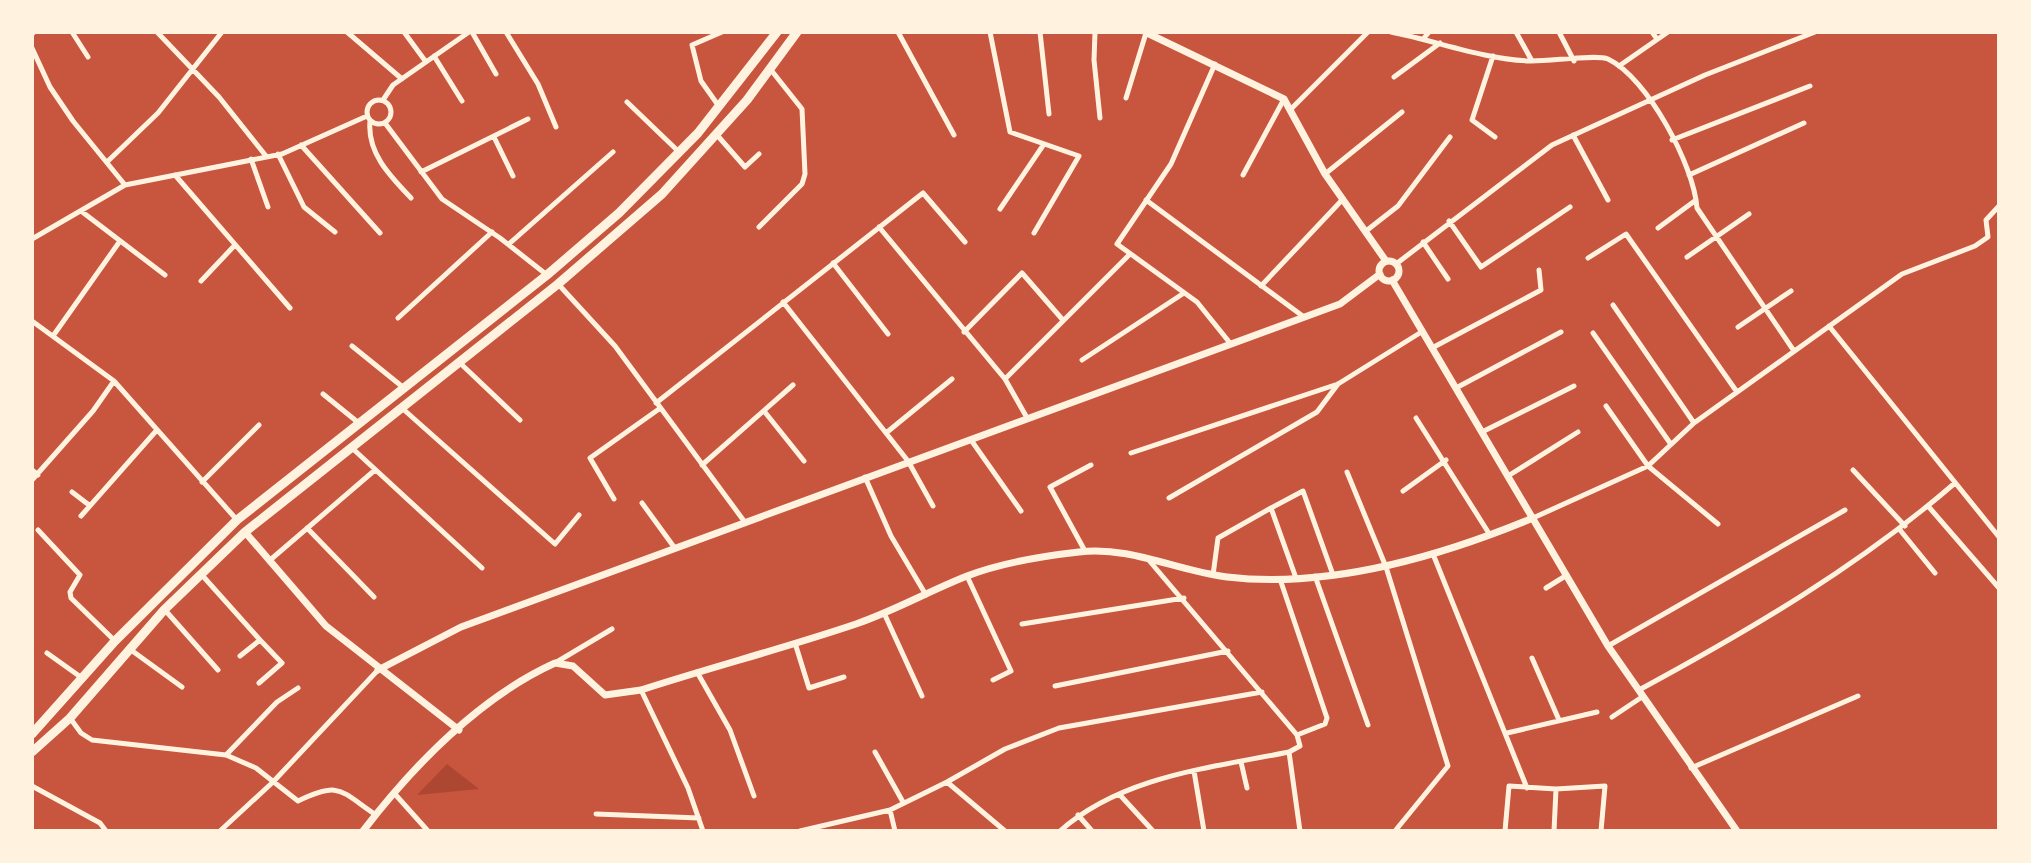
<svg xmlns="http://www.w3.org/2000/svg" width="2031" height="863" font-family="Lora,serif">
<rect width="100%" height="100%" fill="#c8553d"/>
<!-- green -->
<path fill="#ae4732" d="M447,764L479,789L417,795Z"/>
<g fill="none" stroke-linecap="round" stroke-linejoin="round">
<!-- minor -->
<path stroke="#fff3e0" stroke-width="5" d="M72,32L88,57
M157,32L219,97L266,156
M347,32L402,79
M404,32L426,62
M472,32L496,74
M506,32L538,84L556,127
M898,32L954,135
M990,32L1010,132L1079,156L1034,233
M1040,32L1049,114
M1095,32L1094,60L1100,118
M1391,32C1437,41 1483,59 1529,61C1547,62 1596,54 1608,59C1648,78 1694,166 1697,208L1794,351
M1516,32L1532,61
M1559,32L1574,61
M1652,32L1657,39
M32,34L34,32
M1424,38L1429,32
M32,48L50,87L73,121L125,185
M434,56L462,101
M1493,56L1472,120L1495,137
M1215,64L1171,164L1117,244L1197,302L1230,343
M1619,66L1668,32
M1394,77L1440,43
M1126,98L1146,33
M367 112a12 12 0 1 1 24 0a12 12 0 1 1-24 0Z
M383,100L393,85L469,32
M627,102L679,152
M718,105L701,81L692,45L722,32
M1291,109L1368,32
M370,121C367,153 390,176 411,198
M385,123L442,199L500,238L547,275
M717,135L745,167L759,154
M1573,135L1608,200
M494,137L513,176
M1672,140L1810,86
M301,145L380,233
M278,154L304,207L335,232
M251,159L268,207
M108,161L158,113L222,32
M421,172L528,119
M1325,174L1402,112
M175,175L290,308
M1243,175L1284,99
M1689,175L1804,123
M1146,200L1304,317
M1000,209L1044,144
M81,211L165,275
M1449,221L1481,267L1570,207
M759,227L802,184L805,174L802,109L771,70
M879,227L1005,379L1026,416
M1658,228L1696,200
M1366,231L1398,206L1450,137
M32,239L125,185L282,154L367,116
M1423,242L1448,279
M509,244L613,152
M1687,257L1749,214
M1588,258L1626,234L1737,392
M833,263L888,334
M1396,264L1552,145L1705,75L1815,32
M201,281L235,245
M559,285L615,346L744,521
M1261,286L1343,199
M783,302L908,461L933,506
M1613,305L1694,423
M398,318L492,232
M32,321L114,381L237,520
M1829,326L1999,537
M1738,327L1791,291
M964,332L1022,273L1062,319
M1593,333L1670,443
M53,336L120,241
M352,346L404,388
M1432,348L1541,290L1539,270
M1082,360L1184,293
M460,363L520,420
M1005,379L1130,254
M1456,388L1561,332
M323,394L360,424
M656,403L923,193L965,242
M1606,406L1648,466L1718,524
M403,409L555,544L579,515
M764,411L804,461
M1416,418L1490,535
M1482,432L1574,386
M886,433L952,379
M971,440L1021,511
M352,448L482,568
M1131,453L1338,384L1423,331
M702,465L793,385
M32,470L38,475
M1853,470L1905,526
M1347,472L1386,567L1448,766L1395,831
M1508,476L1578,432
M865,477L891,536L926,595
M32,480L93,411L114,381
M202,482L259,425
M1403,491L1446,460
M72,492L89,505
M1169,498L1317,412L1338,384
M614,499L590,458L659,409
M642,503L674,547
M1928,506L1999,588
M81,516L156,431
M1533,518L1648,466L1694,423L1902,274L1975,246L1988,237L1986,220L1999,206
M307,528L374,597
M38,530L80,575L70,592L71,598L114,640
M1900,530L1935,573
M1085,551L1050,487L1091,465
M1433,554L1527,788
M269,561L375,470
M201,574L260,640L240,656
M1213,575L1218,538L1271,508
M967,576L1011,671L993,680
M1315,576L1368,725
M1296,578L1271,508L1303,491L1332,572
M1281,582L1327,718L1325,724L1297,735
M1546,588L1567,575
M165,610L218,670
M884,613L922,696
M1022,624L1184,598
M795,643L809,688L844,677
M1608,646L1845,510
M131,650L182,687
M47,653L82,678
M1532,658L1559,720
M555,663L612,629
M697,672L730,730L754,796
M259,683L282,663L260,640
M1055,686L1228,651
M641,690L688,788L703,831
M1639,690C1750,630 1859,566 1955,483
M1612,717L1642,697
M70,718L81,733L92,740L226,755L256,768L298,801C340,781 339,790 376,815
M1507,733L1597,712
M875,752L903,802
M1289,752L1300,831
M226,755L277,702L298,688
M1241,762L1247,788
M1691,768L1858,696
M1194,771L1204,831
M947,782L1005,749L1059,728L1262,692
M32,786L100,823L106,831
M394,793L428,831
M1120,795L1153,831
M890,810L947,782L1005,831
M596,814L699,818
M1078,815L1092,831
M220,831L273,782L378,670
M800,831L890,810L895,831
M1060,831C1122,776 1210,768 1289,752L1300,746L1297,735L1147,558
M1505,831L1509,786L1556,789L1605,786L1601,831
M1554,831L1556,789"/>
<!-- tertiary -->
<path stroke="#fff3e0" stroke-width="7" d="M1145,32L1284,99L1325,174L1386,261
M1379 271a10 10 0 1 1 20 0a10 10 0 1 1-20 0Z
M1392,280L1608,646L1737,831
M245,532L326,626L459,730
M378,670L461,627L1340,304L1380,274
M363,831C413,766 480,697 555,663L573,666L605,695L641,690C712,667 785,648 856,624C894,611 929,591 967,576C1001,563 1043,556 1079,552C1132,546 1176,571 1227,577C1329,589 1439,557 1533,518"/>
<!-- primary -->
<path stroke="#fff3e0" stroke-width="9" d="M32,734L115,641L237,520L547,275L619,213L698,133L777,32
M32,752L70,718L164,610L245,532L558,284L662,194L747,100L797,32"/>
</g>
<!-- border -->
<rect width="2031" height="863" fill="none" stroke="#fff3e0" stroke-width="68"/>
</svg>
